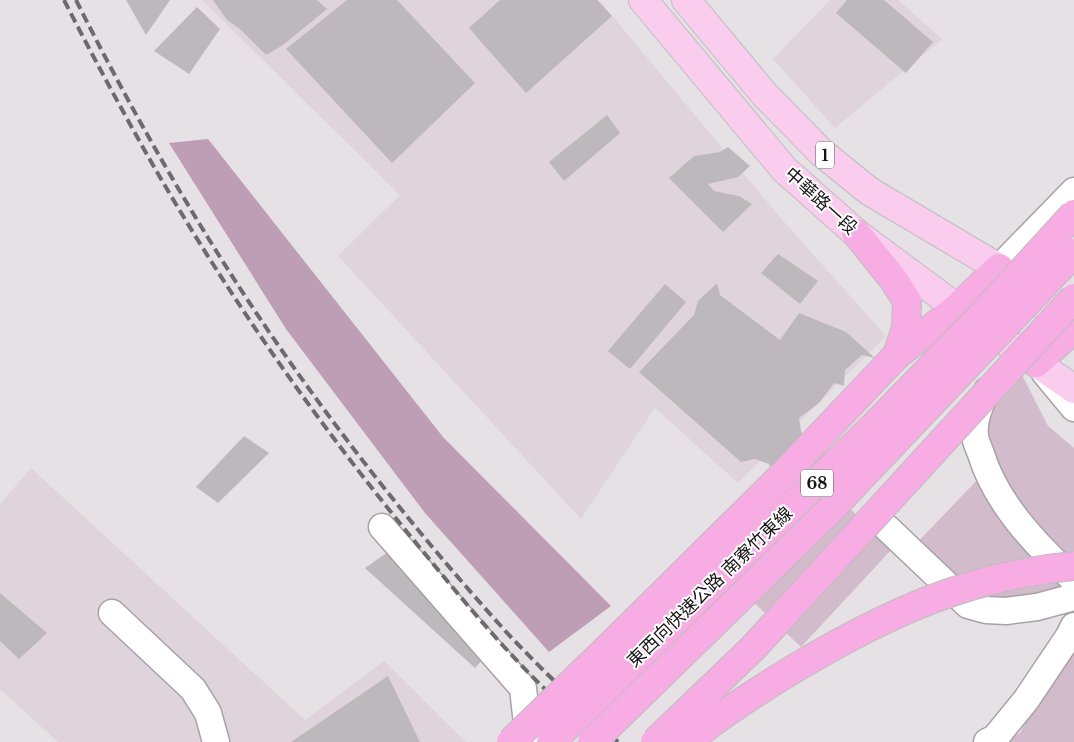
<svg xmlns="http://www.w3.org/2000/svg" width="1074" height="742" font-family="'Libre Baskerville','Noto Sans TC',serif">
<rect width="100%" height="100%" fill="#e6e1e5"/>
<!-- built -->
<path fill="#dfd3dc" d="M202,0H599L778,215L886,336L738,483L655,408L581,519L338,256L400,195Z
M830,0H898L942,39L835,128L773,59Z
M31,468L305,720L384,661L466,742H58L0,689V504Z"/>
<!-- green -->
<path fill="#d2bbcb" d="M1012,355L1048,426L1074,448V568L1015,511L981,436Z
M980,477L1071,587L1011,603L972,598L912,548Z
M838,497L892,549L801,647L746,595Z
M1074,643V742H1004L1020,733L1065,655Z"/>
<!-- forest -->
<path fill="#bd9eb4" d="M208,139L443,437L611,606L549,652L425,513L286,329L169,143Z"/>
<!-- building -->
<path fill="#bdb8bb" d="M126,0H170L146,35Z
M213,0H317L327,9L283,45L266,55L240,29L227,20Z
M347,0H397L475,83L392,163L286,49Z
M500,0H597L612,16L526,93L469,28Z
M847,0H884L933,42L906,73L836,13Z
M197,7L220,29L189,74L154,51Z
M607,115L620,133L564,181L549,162Z
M728,147L750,166L738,177L708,184L714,191L739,196L752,204L723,232L669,178L694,156L720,152Z
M778,254L818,281L800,304L761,273Z
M717,283L720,295L780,340L799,313L846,332L875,358L862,355L845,370L844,386L834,383L819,403L799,418L804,448L773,476L769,464L755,459L741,462L639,372L694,315L698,301Z
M665,284L686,302L630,369L608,351Z
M244,436L269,453L218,503L196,487Z
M391,550L487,655L475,668L365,568Z
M0,593L47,633L19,659L0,641Z
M388,676L420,742H291Z"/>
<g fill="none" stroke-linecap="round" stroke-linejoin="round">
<defs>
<path id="minor" d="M1003,289L999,268L1074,191
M1045,373L1074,408
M987,391C980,404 973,420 975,435C975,441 979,448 981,454C996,503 1036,545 1073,579
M382,527L523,688L529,742
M887,528L968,605L986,610L1006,611L1037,607L1074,597
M112,613L193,689L208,713L216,742
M987,742L995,738L1026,700L1069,636L1074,626"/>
<path id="major" d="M643,0L784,169L856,233L957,308L1074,389
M686,0L765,95L821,152L869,191L999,268L1074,330"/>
<path id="highway" d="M856,233L893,279L907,301L906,328L897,355
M897,355L957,308L999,268
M1036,363L1074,329"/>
</defs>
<!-- minor casing -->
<use href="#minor" stroke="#a7a2a6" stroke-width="29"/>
<!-- major casing -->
<use href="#major" stroke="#bebdbe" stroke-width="30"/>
<!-- highway casing -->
<use href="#highway" stroke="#bebdbe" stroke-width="30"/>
<!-- minor -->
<use href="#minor" stroke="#fff" stroke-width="26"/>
<!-- major -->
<use href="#major" stroke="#facdef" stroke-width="28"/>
<!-- highway -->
<use href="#highway" stroke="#f7ace4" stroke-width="28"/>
<!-- rail -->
<path stroke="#6d6a6d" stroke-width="4" stroke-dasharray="10 5" stroke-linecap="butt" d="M64,0C90,51 117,101 145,151C223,289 315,420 416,543C458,594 500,646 548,692C566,709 584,725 602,742
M76,0C114,76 155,151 199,223C288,370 394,508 509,635C544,672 581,707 618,742"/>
<defs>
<path id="highway-bridge" d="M511,742L612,644L787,471L897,355
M551,742L876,424L981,316L1074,214
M592,742L830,510L1074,253
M655,742L753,648L1074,298
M687,742C721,714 759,690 797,667C886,614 970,575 1074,566"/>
</defs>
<!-- highway-bridge casing -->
<use href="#highway-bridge" stroke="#bebdbe" stroke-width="30" stroke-linecap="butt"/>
<!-- highway-bridge -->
<use href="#highway-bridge" stroke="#f7ace4" stroke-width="28"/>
</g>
<g text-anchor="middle" stroke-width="4" stroke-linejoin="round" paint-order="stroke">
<!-- shield labels -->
<g fill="#fff" stroke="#5d5b5d" stroke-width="1">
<rect x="816" y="141.5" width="18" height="27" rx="4"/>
<rect x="801" y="469.5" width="32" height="27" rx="4"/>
</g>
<g font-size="16" font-weight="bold" fill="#171517">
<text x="825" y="161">1</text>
<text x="817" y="489">68</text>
</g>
<!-- street labels -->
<g font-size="18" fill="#171517" stroke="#fff">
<text transform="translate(821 201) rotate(42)" y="6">中華路一段</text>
<text transform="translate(710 587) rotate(-44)" y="6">東西向快速公路 南寮竹東線</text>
</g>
</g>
</svg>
